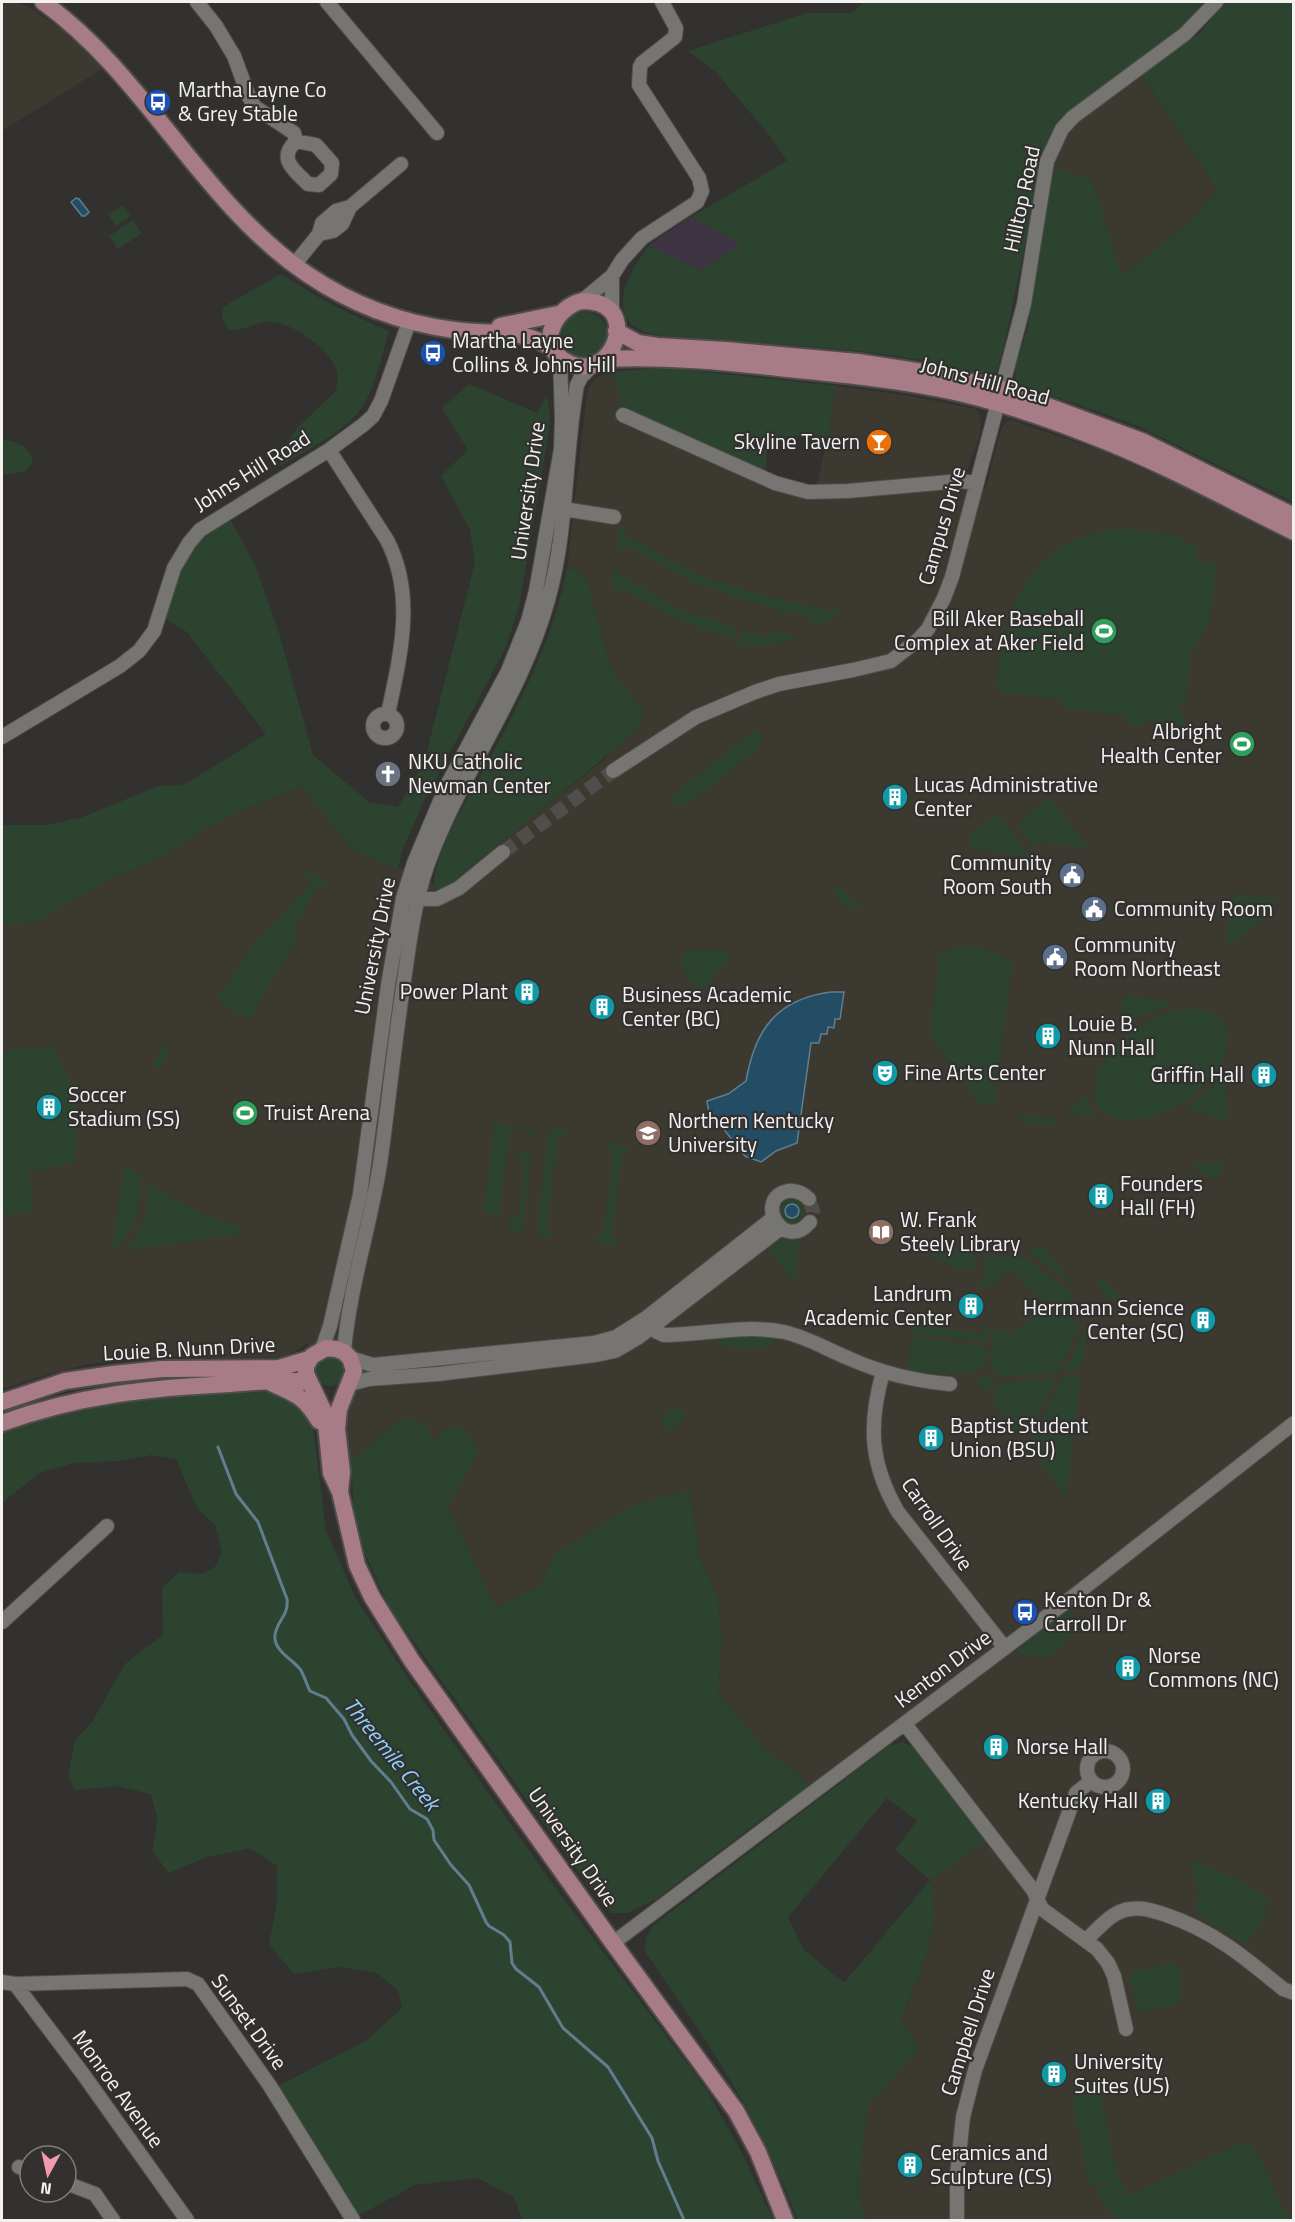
<svg xmlns="http://www.w3.org/2000/svg" width="1295" height="2222" font-family="'Titillium Web',sans-serif">
<rect width="100%" height="100%" fill="#32312f"/>
<!-- built -->
<path fill="#3b3930" d="M2,2H18L33,10L68,34L102,69L2,131Z
M1141,73L1205,170L1217,191L1188,224L1121,277L1092,179L1052,172L1060,145L1082,118Z
M609,372L617,383L622,400L618,418L783,492L897,494L955,488H986L1001,429L1005,423L1012,420L1104,452L1174,483L1293,543V2220H866L859,2197L862,2153L869,2103L917,2053L914,2039L901,2020L925,1960L935,1919L917,1749L894,1725L812,1787L803,1782L800,1775L765,1749L718,1693L722,1640L718,1598L700,1558L690,1490L556,1553L539,1586L496,1609L448,1507L434,1440L401,1418L351,1462L345,1434L344,1414L356,1356L313,1347L307,1343L294,1352L281,1357L227,1358L158,1357L88,1364L35,1378L2,1389V923L16,925L111,878L158,859L211,825L249,807L303,787L353,850L429,880L438,888L447,887L497,844L604,760L643,709L612,671L586,576L567,568L587,393L591,384L598,377Z
M836,386L904,395L976,409L981,420L980,435L966,473L901,481L816,487L828,437Z"/>
<!-- industrial -->
<path fill="#3f3444" d="M691,217L741,244L701,270L648,246Z"/>
<!-- green -->
<path fill="#2c442f" fill-rule="evenodd" d="M865,2H1204L1181,29L1065,115L1046,143L1004,346L997,371L992,376C957,368 923,359 889,355C824,346 758,344 693,338C674,336 641,338 629,321C612,297 635,266 648,246L701,270L741,244L691,217L787,161L770,136L716,72L688,51L807,13H851Z
M1225,2H1293V502L1138,426L1017,383L1014,368L1027,331L1052,172L1057,169L1092,179L1122,276L1188,224L1217,191L1205,170L1141,73L1199,34Z
M122,205L131,216L116,226L108,215Z
M133,220L142,233L118,249L109,236Z
M281,274C316,297 350,315 389,331C381,356 376,388 360,410C343,433 305,451 280,466L285,445L297,428L336,391C337,385 338,378 337,372C332,350 291,321 269,322C254,322 243,332 228,329L222,319L223,307Z
M562 335a23 23 0 1 1 46 0a23 23 0 1 1-46 0Z
M667,368L836,386L828,437L789,436L767,451L765,471L620,408C623,394 617,383 609,372Z
M469,384L537,413L547,396L550,414L548,436L519,607L505,649L425,799L402,851L398,869L353,850L302,787L249,807L211,825L158,859L111,878L41,919L16,925L2,923V825H46L83,817L158,786L184,785L266,734L187,632L164,618L185,561L200,538L229,517L256,567L279,633L313,755L369,802L398,807L424,763L475,562L470,530L441,476L468,450L442,408Z
M2,439C16,442 31,446 33,462L26,471L2,475Z
M620,526H627L623,534C648,547 674,563 700,575C742,592 788,602 833,611L835,603L838,608C834,618 824,626 813,627L814,618L781,611L693,582L627,546L623,553L618,551L616,547Z
M1121,528L1167,534L1197,546L1194,561L1217,564L1208,625L1191,652L1185,704L1178,703V708H1181L1179,714L1183,713L1184,723L1172,731L1158,727L1160,721L1148,719L1147,725L1126,722L1127,716L1067,708L1057,699L996,691C1000,644 1007,598 1042,563C1047,558 1053,551 1059,547C1078,537 1099,531 1121,528Z
M620,565L617,573L681,610L737,628L734,638L677,619L620,588L615,596L612,583L614,569Z
M567,568L586,576L612,671L643,709L641,726C578,782 510,832 447,887L438,889L434,885C436,847 465,804 483,771C518,706 553,642 567,568Z
M743,630L770,638L772,630L797,637V638L764,646L736,647Z
M754,731L762,732V740L759,748L687,805L673,804L672,800L676,792Z
M1050,797L1089,848L1042,842L1034,847L1018,824Z
M998,813L1035,864L1034,871L1032,872H1029L1017,855L969,848L971,834Z
M305,871L324,880L327,886L324,888L318,886L292,931L298,936L250,1019L221,1003L218,998L254,944L312,883L303,873Z
M838,884L850,898V902L863,904L862,909L844,906L832,889Z
M1232,894L1279,899C1271,913 1241,942 1226,944Z
M961,946C982,945 996,951 1012,963L994,1105L980,1104L930,1036L940,956L942,952Z
M687,950L724,951L730,957L702,991H699C689,978 675,966 687,950Z
M1124,995L1170,1001L1172,1004L1135,1019L1122,1014Z
M1184,1009C1245,1005 1234,1056 1202,1087C1185,1104 1162,1116 1138,1119C1084,1126 1086,1080 1114,1048C1132,1028 1157,1014 1184,1009Z
M164,1043L168,1046L162,1068L152,1067Z
M52,1046C77,1087 81,1115 75,1162L28,1172L34,1210L2,1216V1051Z
M1224,1074L1226,1076L1227,1121L1187,1109Z
M1086,1095L1090,1106L1098,1117L1066,1112Z
M1022,1116L1057,1119L1051,1126L1019,1122L1017,1120Z
M495,1123L531,1128L534,1132L531,1140L529,1139L530,1131L510,1129L499,1215L483,1212Z
M561,1128L567,1132V1136L558,1135L546,1229L554,1231V1234L541,1237L537,1230L549,1134L553,1129Z
M611,1142L625,1146L632,1152H623L611,1238L620,1239L619,1243L616,1245L598,1243L594,1238L595,1236H603L614,1151L606,1148Z
M523,1152L529,1153L531,1160L522,1228L518,1234L511,1231L509,1226L510,1216L518,1217L525,1162L517,1160V1157Z
M1221,1161L1219,1180L1192,1168V1166Z
M125,1165L141,1175C140,1203 137,1233 112,1251Z
M152,1184C179,1204 207,1217 239,1227V1234L128,1250L127,1248C143,1230 148,1210 148,1186Z
M787,1199L799,1200C812,1214 799,1230 783,1220L779,1209Z
M933,1238L954,1250L975,1255L972,1271L957,1268L924,1252Z
M778,1239L791,1242L799,1241L795,1283L767,1247Z
M1043,1245L1077,1289L1027,1251Z
M1016,1255L1024,1257L1073,1293L1069,1303L1040,1300L1033,1290L1030,1291L1016,1273L1009,1271L1002,1274L996,1283L981,1289L978,1285L983,1279L985,1256Z
M1100,1279L1112,1285L1120,1298L1112,1301L1099,1288Z
M1034,1305L1036,1307L1069,1308L1071,1317L1080,1327L1058,1373L1001,1376L994,1373L990,1363L994,1329L1008,1331L1010,1334L1036,1315L1030,1307Z
M913,1324L985,1334L986,1328L990,1329L988,1342L912,1333Z
M1086,1328L1087,1329L1082,1365L1078,1371H1065Z
M758,1336L773,1338L776,1344C762,1350 733,1349 718,1344L717,1340L722,1337Z
M911,1337L988,1347C987,1352 987,1361 985,1365C977,1381 924,1371 908,1370Z
M315 1371a15 15 0 1 1 30 0a15 15 0 1 1-30 0Z
M978 1382a7 7 0 1 1 14 0a7 7 0 1 1-14 0Z
M1078,1376L1081,1378L1066,1496L1028,1448L1062,1378Z
M1057,1378L1030,1430L1020,1437L993,1401C993,1392 994,1387 1002,1383Z
M270,1392L300,1403L312,1421L326,1530L355,1597L411,1683L559,1893L706,2089L742,2153L773,2220H522L514,2197L478,2178L415,2185L358,2216L276,2087L366,2041L402,2008L398,1990L375,1972L338,1967L294,1974L269,1944L277,1902V1866L250,1848L207,1857L169,1873L153,1852L157,1817L151,1794L117,1786L75,1790L68,1776L75,1740L92,1722L125,1664L163,1635L162,1588L179,1572L203,1574L216,1566L222,1552L215,1525L197,1508L176,1459L151,1455L120,1461L74,1463L39,1473L2,1503V1431L13,1426L152,1396Z
M676,1405L687,1414L672,1431L660,1421Z
M401,1418L424,1423L434,1440L448,1427L464,1429L479,1450L448,1507L496,1608L539,1586L556,1553L634,1505L690,1490L700,1558L718,1598L722,1640L718,1693L765,1749L800,1775L803,1782L812,1787L800,1797L777,1808L655,1900L627,1913H611L575,1867L389,1607L365,1553L354,1511L351,1462Z
M1068,1610C1085,1625 1064,1648 1048,1655C1039,1659 1029,1656 1020,1653L1019,1649L1032,1636Z
M903,1742L917,1749L986,1841L931,1880L935,1919L925,1960L901,2019L914,2039L917,2053L869,2103L862,2153L859,2197L866,2220H797C792,2203 784,2186 776,2169C743,2091 694,2022 645,1952L646,1938L653,1926L890,1745ZM887,1798L917,1821L895,1850L930,1880L844,1983L803,1949L788,1917Z
M1188,1859L1237,1879L1266,1896C1271,1912 1257,1931 1245,1942C1239,1942 1208,1920 1199,1915L1197,1909L1198,1886Z
M1172,1963L1173,1967L1179,1966L1183,1986L1178,1988L1181,2003L1138,2012L1129,1973Z
M1100,2092L1118,2180L1120,2179L1126,2197L1241,2143L1255,2148L1289,2220H1118L1106,2208L1097,2189L1116,2180L1089,2186L1072,2097Z"/>
<!-- water -->
<path fill="#224d65" stroke="#617e8f" stroke-width="1.5" d="M76,198L79,199L89,212L85,216H82L71,202Z
M831,992H844L840,1019H835L834,1028L828,1027L827,1034H821L819,1043H811L797,1143L776,1151L761,1162L745,1156L722,1127L710,1119L707,1101L728,1094L746,1081C755,1029 777,999 831,992Z
M785 1211a7 7 0 1 1 14 0a7 7 0 1 1-14 0Z"/>
<g fill="none" stroke-linecap="round" stroke-linejoin="round">
<!-- stream -->
<path stroke="#617e8f" stroke-width="3" d="M218,1447L236,1494L258,1522L287,1599C289,1616 277,1620 275,1635C273,1650 292,1659 300,1669C304,1674 306,1684 310,1691L326,1698L344,1719L352,1735L371,1761L391,1782L410,1809L427,1819L433,1830L434,1840L451,1865L469,1885L486,1922L489,1926L504,1935L510,1942L512,1963L516,1969L539,1987L563,2028L608,2067L652,2138L658,2161L684,2220"/>
<!-- minor-tunnel -->
<path stroke="#4f4e4c" stroke-width="14" stroke-dasharray="14 7" stroke-linecap="butt" d="M503,852L613,771
M809,1199L813,1211L810,1222"/>
<defs>
<path id="minor" d="M197,2L216,26L234,56L249,97L255,107L294,133L296,141
M327,2L437,133
M296,141L316,145L332,163L331,174L319,185L308,184C294,170 277,159 296,141Z
M319,234L333,231L342,224L350,207L401,164
M294,265L319,234L322,223L336,211L350,207
M582,301L612,276L622,260L642,238L697,202L702,191L699,178L639,85L640,67L642,63L675,37L676,28L662,2
M612,312V276
M623,415L775,483L808,492L848,491L960,481L977,483
M329,450L387,540C416,596 400,656 388,714
M564,509L614,517
M373 726a12 12 0 1 1 24 0a12 12 0 1 1-24 0Z
M2,737L120,666L139,651L154,631L174,568L189,543L200,530L329,450L363,425L373,416L381,401L409,322
M613,771L696,717L755,692L779,684L853,670L891,661L919,639L928,629L944,598L952,577L1024,304L1047,161L1062,129L1073,117L1185,34L1216,2
M411,899H437L459,888L503,852
M809,1199C803,1193 797,1190 788,1191C753,1198 783,1254 810,1222
M648,1320L657,1332L664,1335C704,1335 743,1324 784,1332C807,1337 826,1349 848,1358C881,1373 914,1381 950,1384
M322,1349L330,1326L360,1194L388,985L403,898L414,863L445,789L508,671L528,621L536,591L561,449L562,419L560,358
M344,1352C349,1289 370,1227 380,1164C389,1101 395,1037 405,974C410,938 415,901 427,866C460,774 522,695 548,600C568,530 564,456 577,385L581,377L592,366
M350,1358L373,1365L594,1343L616,1337L646,1318L773,1218
M883,1372C868,1425 870,1464 898,1512L1005,1648
M350,1384L369,1379L438,1374L596,1355L615,1351L639,1337L781,1228
M2,1622L107,1526
M905,1724L1033,1890L1042,1909L1097,1949L1108,1963L1114,1976L1126,2029
M1087 1769a18 18 0 1 1 36 0a18 18 0 1 1-36 0Z
M1086,1940C1099,1928 1112,1911 1130,1909C1143,1907 1154,1911 1166,1915C1212,1930 1247,1959 1283,1989L1294,1993
M613,1943L1075,1595L1294,1423
M2,1982L15,1984L187,1979L198,1984L270,2086L353,2220
M15,1984L83,2074L187,2220
M19,2167L30,2171
M66,2183L95,2194L113,2220
M957,2220V2175L963,2117L975,2070L1076,1793L1091,1781"/>
<path id="major" d="M43,2C146,76 201,202 307,274C351,304 401,323 454,330C493,336 518,326 554,349
M582,301C592,301 605,303 612,312C630,337 599,385 562,359C537,342 556,307 582,301Z
M500,326L558,314
M616,331L638,343L657,346L726,350L858,362L936,374L1002,389L1142,441L1294,516
M605,359C666,356 726,362 787,369C838,374 890,379 940,389C992,399 1044,417 1092,436C1162,463 1227,499 1294,532
M271,1383C297,1395 304,1396 319,1421
M2,1402L65,1381L113,1374L162,1369L279,1368L309,1359
M2,1423C80,1395 148,1388 230,1384C256,1382 282,1379 308,1382
M340,1492L342,1472L337,1429L339,1409L354,1371L350,1358L344,1352L336,1349L326,1348L312,1356L306,1366V1374L325,1414L331,1473L340,1492L357,1565L372,1597L412,1661L613,1943L736,2111L758,2152L785,2220"/>
</defs>
<!-- minor casing -->
<use href="#minor" stroke="#4e4d4b" stroke-width="16"/>
<!-- major casing -->
<use href="#major" stroke="#4e4d4b" stroke-width="20"/>
<!-- minor -->
<use href="#minor" stroke="#767572" stroke-width="14"/>
<!-- major -->
<use href="#major" stroke="#a77c86" stroke-width="16"/>
</g>
<!-- icons -->
<defs>
<symbol id="bus-disc" viewBox="-11 -11 22 22"><circle r="9.5" fill="#1a4fb4" stroke="#32312f"/><path d="M-5-6H5V4H4V6H2V4H-2V6H-4V4H-5ZM-3.5-4V0h7V-4ZM-3.5 1.2v1.5H-2V1.2ZM2 1.2v1.5H3.5V1.2Z" fill="#fff"/></symbol>
<symbol id="bar-disc" viewBox="-11 -11 22 22"><circle r="9.5" fill="#e8710a" stroke="#32312f"/><path d="M-6-5H6L.8 .8V4.5H3.5V6h-7V4.5H-.8V.8Z" fill="#fff"/></symbol>
<symbol id="stadium-disc" viewBox="-11 -11 22 22"><circle r="9.5" fill="#2e9e5b" stroke="#32312f"/><path d="M0-5a6.5 5 0 1 0 0 10a6.5 5 0 1 0 0-10ZM-3.5-1.8h7v3.6h-7Z" fill="#fff"/></symbol>
<symbol id="church-disc" viewBox="-11 -11 22 22"><circle r="9.5" fill="#6b7280" stroke="#32312f"/><path d="M-1.2-6h2.4v3.5h3.3v2.4h-3.3V6h-2.4V-.1h-3.3v-2.4h3.3Z" fill="#fff"/></symbol>
<symbol id="building-disc" viewBox="-11 -11 22 22"><circle r="9.5" fill="#0f9aa8" stroke="#32312f"/><path d="M-4-6H4V6H1V3H-1V6H-4ZM-2.5-4.3h1.7v1.8h-1.7ZM.8-4.3h1.7v1.8H.8ZM-2.5-1h1.7V.8h-1.7ZM.8-1h1.7V.8H.8Z" fill="#fff"/></symbol>
<symbol id="civic-disc" viewBox="-11 -11 22 22"><circle r="9.5" fill="#5c6f8a" stroke="#32312f"/><path d="M-.6-6.5H3V-4.5H.6V-3L4-1V1h2V6H-6V1h2V-1L-.6-3ZM-1.2 2.5V6h2.4V2.5Z" fill="#fff"/></symbol>
<symbol id="theatre-disc" viewBox="-11 -11 22 22"><circle r="9.5" fill="#0f9aa8" stroke="#32312f"/><path d="M-5-5.5Q0-4 5-5.5V0Q5 5 0 6Q-5 5-5 0ZM-3.3-2.5H-1v1.5H-3.3ZM1-2.5H3.3v1.5H1ZM-2.8 1Q0 5.5 2.8 1Z" fill="#fff"/></symbol>
<symbol id="university-disc" viewBox="-11 -11 22 22"><circle r="9.5" fill="#8d6e63" stroke="#32312f"/><path d="M0-5L7-2L0 1L-7-2ZM-4 1L0 2.5L4 1V4Q0 6-4 4Z" fill="#fff"/></symbol>
<symbol id="library-disc" viewBox="-11 -11 22 22"><circle r="9.5" fill="#8d6e63" stroke="#32312f"/><path d="M-6-4Q-3-5.5-.7-3.5V5Q-3 3-6 4ZM6-4Q3-5.5 .7-3.5V5Q3 3 6 4Z" fill="#fff"/></symbol>
</defs>
<g fill-rule="evenodd">
<use href="#bus-disc" x="143" y="87" width="30" height="30"/>
<use href="#bus-disc" x="418" y="338" width="30" height="30"/>
<use href="#bar-disc" x="864" y="427" width="30" height="30"/>
<use href="#stadium-disc" x="1089" y="616" width="30" height="30"/>
<use href="#stadium-disc" x="1227" y="729" width="30" height="30"/>
<use href="#church-disc" x="373" y="759" width="30" height="30"/>
<use href="#building-disc" x="880" y="782" width="30" height="30"/>
<use href="#civic-disc" x="1057" y="860" width="30" height="30"/>
<use href="#civic-disc" x="1079" y="894" width="30" height="30"/>
<use href="#civic-disc" x="1040" y="942" width="30" height="30"/>
<use href="#building-disc" x="512" y="977" width="30" height="30"/>
<use href="#building-disc" x="587" y="992" width="30" height="30"/>
<use href="#building-disc" x="1033" y="1021" width="30" height="30"/>
<use href="#theatre-disc" x="870" y="1058" width="30" height="30"/>
<use href="#building-disc" x="1249" y="1060" width="30" height="30"/>
<use href="#building-disc" x="34" y="1092" width="30" height="30"/>
<use href="#stadium-disc" x="230" y="1098" width="30" height="30"/>
<use href="#university-disc" x="633" y="1118" width="30" height="30"/>
<use href="#building-disc" x="1086" y="1181" width="30" height="30"/>
<use href="#library-disc" x="866" y="1217" width="30" height="30"/>
<use href="#building-disc" x="956" y="1291" width="30" height="30"/>
<use href="#building-disc" x="1188" y="1305" width="30" height="30"/>
<use href="#building-disc" x="916" y="1423" width="30" height="30"/>
<use href="#bus-disc" x="1010" y="1597" width="30" height="30"/>
<use href="#building-disc" x="1113" y="1653" width="30" height="30"/>
<use href="#building-disc" x="981" y="1732" width="30" height="30"/>
<use href="#building-disc" x="1143" y="1786" width="30" height="30"/>
<use href="#building-disc" x="1039" y="2059" width="30" height="30"/>
<use href="#building-disc" x="895" y="2150" width="30" height="30"/>
</g>
<g text-anchor="middle" stroke-width="4.5" stroke-linejoin="round" paint-order="stroke">
<!-- poi labels -->
<g font-size="21" fill="#f3f2f1" stroke="#32312f" text-anchor="start">
<text x="178" y="97">Martha Layne Co<tspan x="178" dy="24">&amp; Grey Stable</tspan></text>
<text x="452" y="348">Martha Layne<tspan x="452" dy="24">Collins &amp; Johns Hill</tspan></text>
<text x="860" y="449" text-anchor="end">Skyline Tavern</text>
<text x="1084" y="626" text-anchor="end">Bill Aker Baseball<tspan x="1084" dy="24">Complex at Aker Field</tspan></text>
<text x="1222" y="739" text-anchor="end">Albright<tspan x="1222" dy="24">Health Center</tspan></text>
<text x="408" y="769">NKU Catholic<tspan x="408" dy="24">Newman Center</tspan></text>
<text x="914" y="792">Lucas Administrative<tspan x="914" dy="24">Center</tspan></text>
<text x="1052" y="870" text-anchor="end">Community<tspan x="1052" dy="24">Room South</tspan></text>
<text x="1114" y="916">Community Room</text>
<text x="1074" y="952">Community<tspan x="1074" dy="24">Room Northeast</tspan></text>
<text x="508" y="999" text-anchor="end">Power Plant</text>
<text x="622" y="1002">Business Academic<tspan x="622" dy="24">Center (BC)</tspan></text>
<text x="1068" y="1031">Louie B.<tspan x="1068" dy="24">Nunn Hall</tspan></text>
<text x="904" y="1080">Fine Arts Center</text>
<text x="1244" y="1082" text-anchor="end">Griffin Hall</text>
<text x="68" y="1102">Soccer<tspan x="68" dy="24">Stadium (SS)</tspan></text>
<text x="264" y="1120">Truist Arena</text>
<text x="668" y="1128">Northern Kentucky<tspan x="668" dy="24">University</tspan></text>
<text x="1120" y="1191">Founders<tspan x="1120" dy="24">Hall (FH)</tspan></text>
<text x="900" y="1227">W. Frank<tspan x="900" dy="24">Steely Library</tspan></text>
<text x="952" y="1301" text-anchor="end">Landrum<tspan x="952" dy="24">Academic Center</tspan></text>
<text x="1184" y="1315" text-anchor="end">Herrmann Science<tspan x="1184" dy="24">Center (SC)</tspan></text>
<text x="950" y="1433">Baptist Student<tspan x="950" dy="24">Union (BSU)</tspan></text>
<text x="1044" y="1607">Kenton Dr &amp;<tspan x="1044" dy="24">Carroll Dr</tspan></text>
<text x="1148" y="1663">Norse<tspan x="1148" dy="24">Commons (NC)</tspan></text>
<text x="1016" y="1754">Norse Hall</text>
<text x="1138" y="1808" text-anchor="end">Kentucky Hall</text>
<text x="1074" y="2069">University<tspan x="1074" dy="24">Suites (US)</tspan></text>
<text x="930" y="2160">Ceramics and<tspan x="930" dy="24">Sculpture (CS)</tspan></text>
</g>
<!-- street labels -->
<g font-size="21" fill="#f3f2f1" stroke="#32312f">
<text transform="translate(1022 199) rotate(-78)" y="7">Hilltop Road</text>
<text transform="translate(985 381) rotate(15)" y="7">Johns Hill Road</text>
<text transform="translate(252 471) rotate(-32)" y="7">Johns Hill Road</text>
<text transform="translate(528 491) rotate(-82)" y="7">University Drive</text>
<text transform="translate(942 526) rotate(-74)" y="7">Campus Drive</text>
<text transform="translate(375 946) rotate(-79)" y="7">University Drive</text>
<text transform="translate(189 1349) rotate(-3)" y="7">Louie B. Nunn Drive</text>
<text transform="translate(937 1524) rotate(55)" y="7">Carroll Drive</text>
<text transform="translate(943 1669) rotate(-37)" y="7">Kenton Drive</text>
<text transform="translate(573 1847) rotate(55)" y="7">University Drive</text>
<text transform="translate(249 2022) rotate(54)" y="7">Sunset Drive</text>
<text transform="translate(968 2032) rotate(-72)" y="7">Campbell Drive</text>
<text transform="translate(118 2089) rotate(54)" y="7">Monroe Avenue</text>
</g>
<!-- water labels -->
<g font-size="22" font-style="italic" fill="#8cd2fd" stroke="#32312f">
<text transform="translate(392 1754) rotate(51)" y="8">Threemile Creek</text>
</g>
</g>
<!-- border -->
<rect width="1295" height="2222" fill="none" stroke="#f3f2f1" stroke-width="6"/>
<!-- north arrow -->
<g transform="translate(48 2174) rotate(188)"><circle r="28" fill="#32312f" stroke="#7f7e7d" stroke-width="1.5"/>
<path d="M0-4.5L10 22L0 15L-10 22Z" fill="#f29aac"/>
<text y="-9" font-size="16" font-weight="bold" text-anchor="middle" fill="#f3f2f1">N</text>
</g>
</svg>
